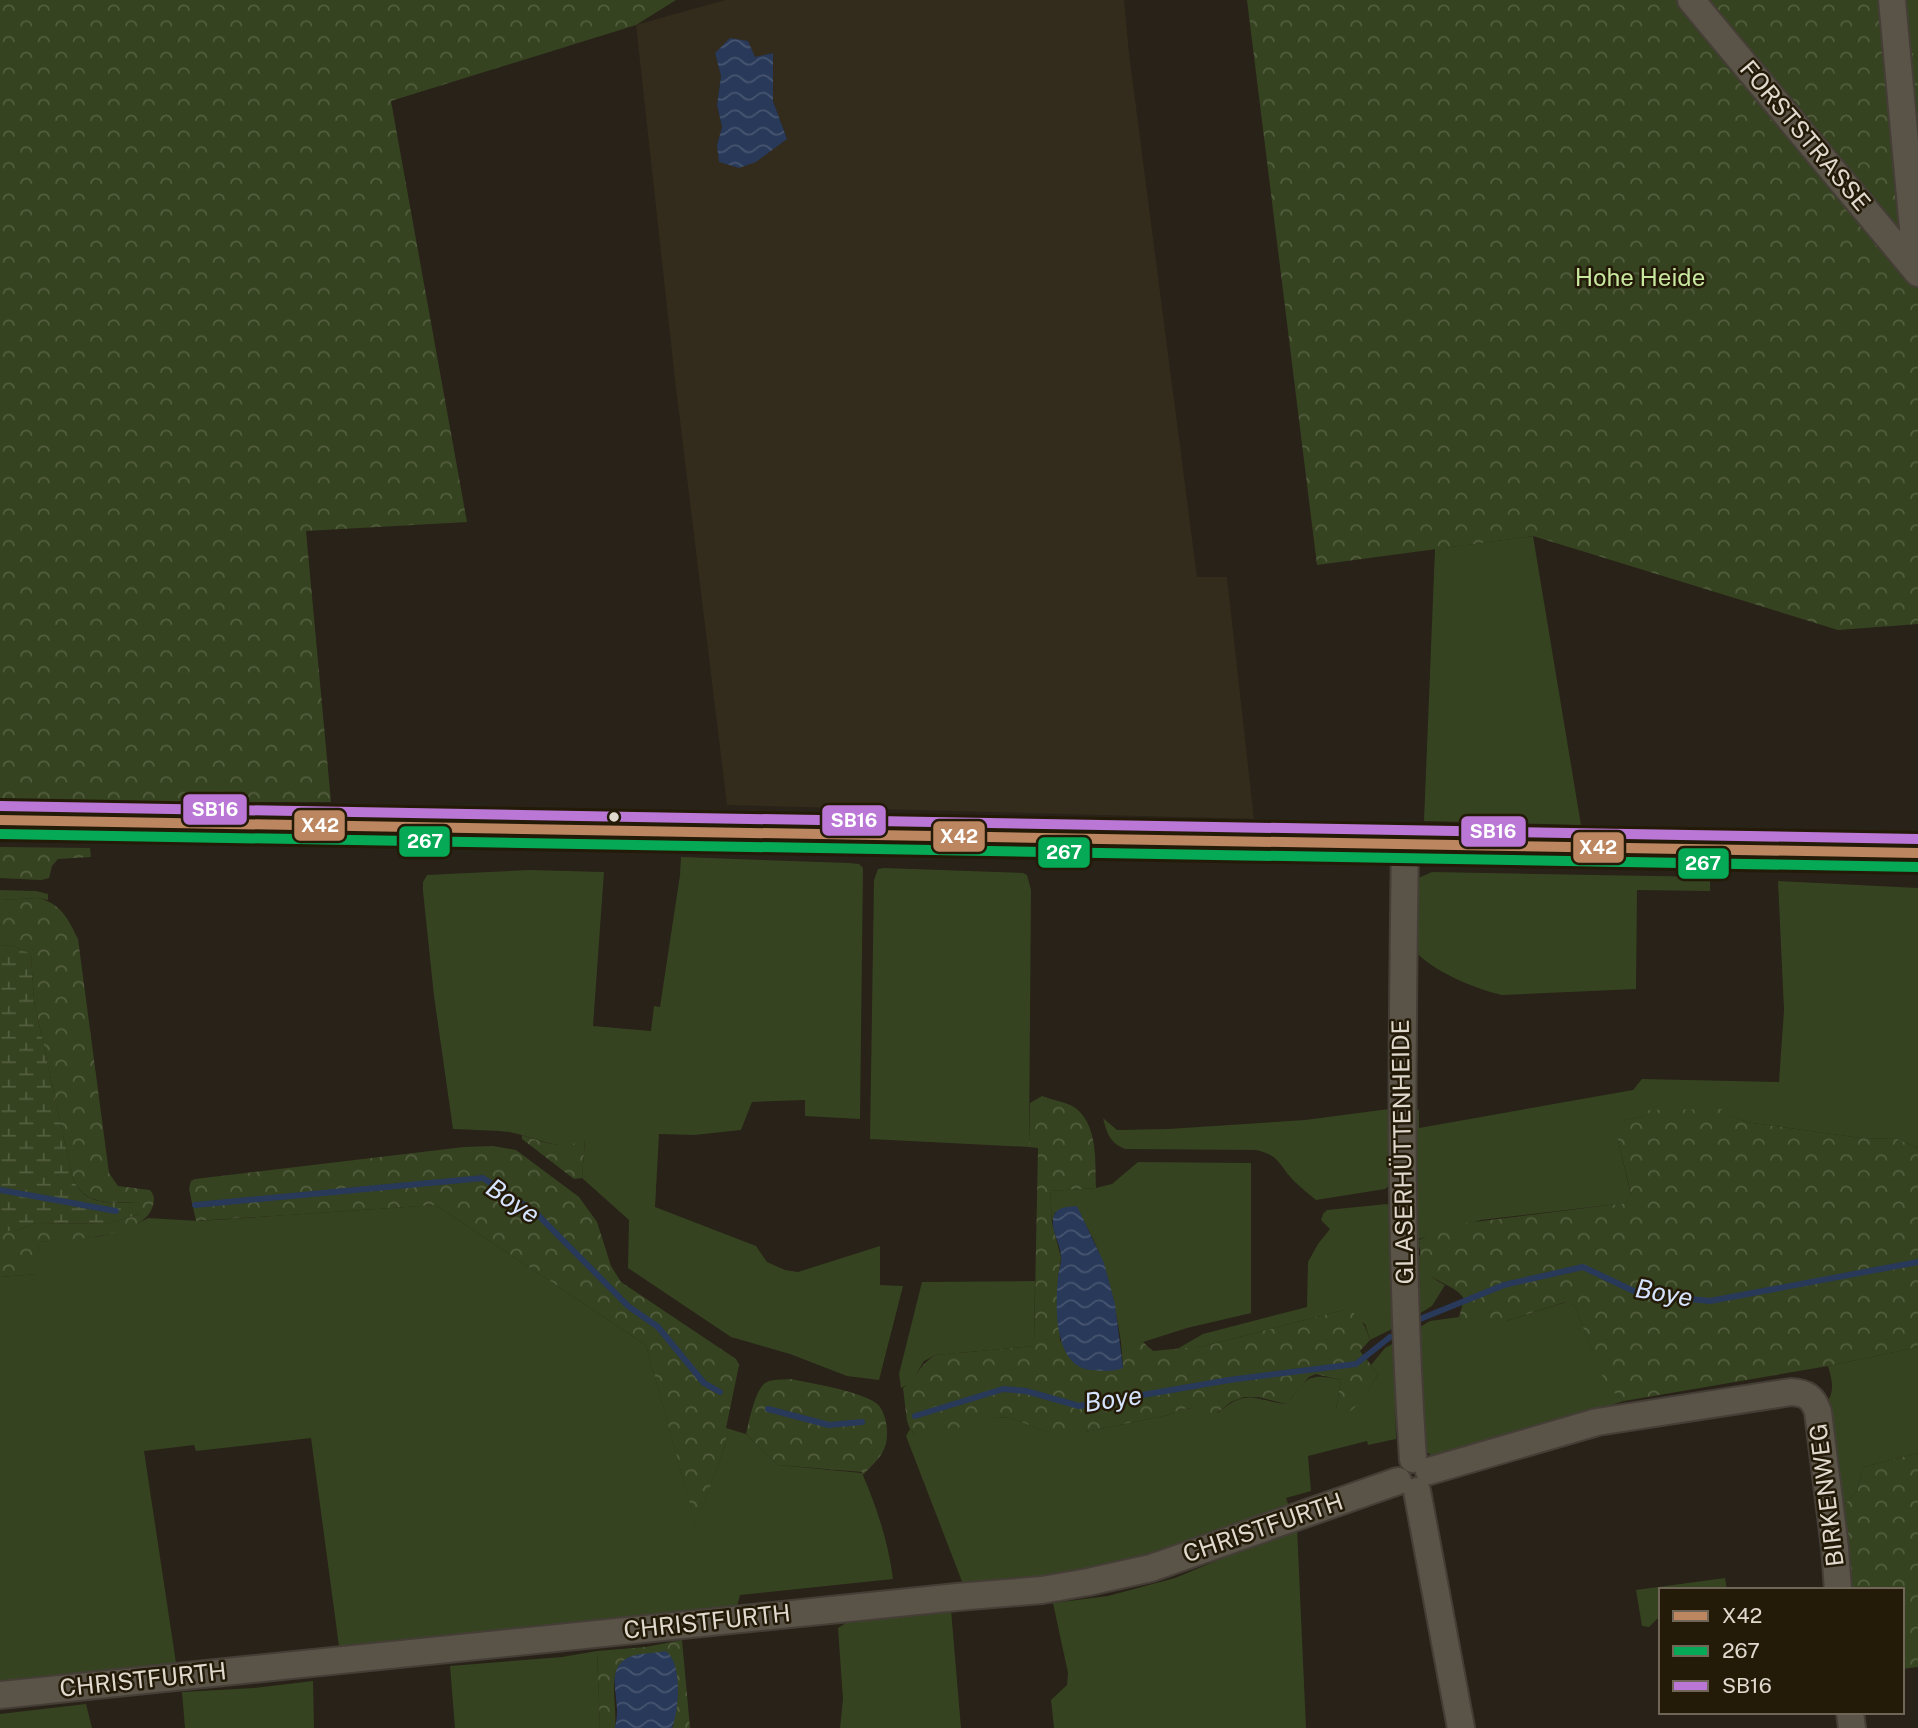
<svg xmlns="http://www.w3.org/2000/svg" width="1918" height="1728" font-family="'Public Sans',sans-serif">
<defs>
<pattern id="forest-crowns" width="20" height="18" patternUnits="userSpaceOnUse" patternTransform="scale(1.75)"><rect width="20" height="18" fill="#364320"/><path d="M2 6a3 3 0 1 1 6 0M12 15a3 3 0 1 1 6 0" fill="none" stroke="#535e3f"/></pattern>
<pattern id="wetland-marsh" width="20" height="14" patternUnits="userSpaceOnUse" patternTransform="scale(1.75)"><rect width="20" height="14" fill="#364320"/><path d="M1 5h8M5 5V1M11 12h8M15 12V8" fill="none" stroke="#535e3f"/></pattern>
<pattern id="water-waves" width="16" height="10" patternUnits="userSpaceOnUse" patternTransform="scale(1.75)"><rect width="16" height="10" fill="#28395a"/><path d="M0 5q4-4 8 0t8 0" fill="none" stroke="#475570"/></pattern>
</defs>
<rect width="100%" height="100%" fill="#282218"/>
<!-- commercial -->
<path fill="#332b1b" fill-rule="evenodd" d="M725,0H1124L1129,53L1197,577H1227L1254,819L727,805L675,380L636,25ZM715,53L754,58L773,53V101L787,139L717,145L722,127L717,105L721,76Z"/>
<!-- green -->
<path fill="#364320" d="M1904,0H1918V61L1909,46Z
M1533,536L1581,825L1424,821L1435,549Z
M681,857L849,863L859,864L863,868L860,1119L805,1116V1100L752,1102L741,1130L694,1135L659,1134L655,1207L756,1246L767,1262L785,1270L798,1272L880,1246V1285L903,1286L879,1380L847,1376L790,1354L731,1337L628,1268L629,1220L582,1178L585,1140C561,1154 534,1136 509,1132C491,1130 472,1130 453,1129L434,996L423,891V882L427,875L530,870L604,872L593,1026L651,1031L654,1006L660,1007L680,875Z
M1436,859L1707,865L1713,868L1426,863Z
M884,868L1023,873L1027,875L1031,890L1029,1147L870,1139L874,880L878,869Z
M1432,872L1710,877V891L1637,890L1636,989L1502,995C1472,988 1431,970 1414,950L1416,879Z
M1778,881L1918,888V1148L1897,1139L1861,1138L1752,1123L1729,1116H1644L1625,1120L1618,1140L1631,1195L1626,1203L1481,1220L1419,1239L1420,1247L1416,1249L1413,1109L1419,1110V1128L1633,1090L1642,1079L1779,1082L1784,1010Z
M0,890L36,891L48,894V900L38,898L0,900Z
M1389,1109L1390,1185L1385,1189L1316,1200C1309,1194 1301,1188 1294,1181C1279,1166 1280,1155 1256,1150L1125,1149C1110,1143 1107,1134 1103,1118L1117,1130L1168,1129L1305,1120Z
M1138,1162L1251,1163V1313L1187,1328L1143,1342H1121C1114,1297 1105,1255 1081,1217L1055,1212L1052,1221L1050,1191L1096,1188L1112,1184Z
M1387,1204L1391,1207L1394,1328L1370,1340L1365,1324L1344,1310L1204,1346L1177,1349L1203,1334L1307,1307L1308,1262L1318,1244L1330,1229L1321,1220L1323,1214L1327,1210Z
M436,1205L646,1345L696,1525L726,1443V1428L746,1434L778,1465L862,1473C877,1508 888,1541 893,1579L740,1595L737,1606L339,1646L311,1438L196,1451L194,1445L144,1451L176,1663L170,1668L0,1684V1277L36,1274L39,1242L102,1236L135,1225L148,1218L199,1221Z
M1421,1254C1423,1268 1431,1279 1445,1285L1432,1306L1414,1317L1415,1260Z
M1035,1281L1034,1346L936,1355L924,1361L911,1383L901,1388L899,1374L922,1282Z
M1566,1302L1575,1306C1589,1338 1595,1379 1624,1401L1436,1459L1428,1453L1422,1443L1413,1331L1430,1321L1459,1317L1462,1321H1506Z
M1394,1343L1396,1439L1368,1445L1367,1441L1308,1456L1311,1491L1286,1498L1291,1512L1106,1571L963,1584L906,1436L910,1429L916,1435L998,1417L1011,1418L1044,1431L1085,1432L1168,1415L1182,1409L1193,1408L1218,1413C1247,1388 1253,1400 1286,1404C1309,1378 1305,1372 1341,1380L1336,1409C1362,1399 1364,1399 1378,1374L1371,1365L1385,1348Z
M1918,1347V1453L1863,1467L1857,1491L1845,1504L1842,1516L1827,1403C1835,1390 1832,1380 1828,1366Z
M1297,1527L1306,1728H1054L1051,1700L1067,1685L1068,1673L1053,1603L1108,1596L1175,1578Z
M1725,1578L1727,1590H1661V1620L1658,1618L1649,1627L1642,1626L1636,1590Z
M951,1610L961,1728H840L843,1699L838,1628L849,1621Z
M597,1651L600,1728H455L450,1666L562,1657Z
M313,1681L314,1728H185L182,1692L254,1688Z
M86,1704L92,1728H0V1714Z"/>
<!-- forest -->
<path fill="url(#forest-crowns)" d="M0,0H676L636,25L391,101L467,522L306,531L331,802H0Z
M1247,0H1886L1888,12L1918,61V624L1838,630L1533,536L1317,565Z
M0,847L90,848L91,857L58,859L52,866L49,878L41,880L0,878Z
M38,898C61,903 68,919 78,939L109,1173L118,1186L150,1190C154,1195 155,1199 153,1205C145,1239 68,1239 39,1242L37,1274L0,1277V1231H15L36,1223L106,1224L140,1214V1203C111,1202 83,1207 72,1176L34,1001L31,954L11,945L0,946V900Z
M1042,1096C1052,1100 1072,1103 1079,1111C1098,1130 1095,1163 1096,1188L1050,1191L1052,1223L1061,1258L1058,1278L1060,1341L1123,1367L1121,1342H1143L1153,1351L1204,1346L1344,1310C1361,1312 1365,1326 1370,1340L1360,1351L1378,1374C1369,1390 1357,1411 1339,1418L1336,1409L1341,1380L1316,1374L1309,1377L1286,1404L1258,1397H1244L1231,1402L1217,1413L1208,1415L1193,1408L1182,1409L1168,1415L1085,1432L1065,1433L1044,1431L1011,1418L998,1417L927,1436L916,1435L910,1429L907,1421L903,1388C918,1377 919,1364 936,1355L1034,1346L1038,1148L1029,1147L1030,1103Z
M1722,1109L1729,1116L1752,1123L1861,1138L1897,1139L1918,1148V1347L1828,1366L1624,1401C1594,1379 1589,1338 1575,1306L1565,1302L1506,1321H1462L1459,1317L1464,1299C1455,1283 1428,1283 1422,1263C1420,1255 1420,1247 1419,1240L1450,1225L1626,1203L1631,1194L1618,1140L1619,1131L1625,1120L1644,1116L1649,1110Z
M522,1135C542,1142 566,1151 585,1139L582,1178L574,1179L522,1139Z
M493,1146L516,1150L579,1197L597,1222L611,1266L621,1282L736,1359L739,1365L726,1428V1443L696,1526L646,1345L436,1205L196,1221L189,1189L191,1181L195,1179L464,1147Z
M790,1379C811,1383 859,1391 876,1403C887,1411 890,1437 884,1449C880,1459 870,1467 863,1475L862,1472L778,1465L746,1434C749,1423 755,1387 767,1382C773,1379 783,1380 790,1379Z
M1918,1453V1667L1902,1669V1590H1849L1842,1516L1845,1504L1857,1491L1863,1467Z
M682,1640L690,1728H672L674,1724L616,1671C611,1690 617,1708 615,1728H600L597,1651L646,1647Z"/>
<!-- wetland -->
<path fill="url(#wetland-marsh)" d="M11,945L31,954L34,1001L72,1176C83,1208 111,1202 141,1203L140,1214L106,1224L36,1223L15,1231H0V946Z"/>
<!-- water -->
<path fill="url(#water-waves)" d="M730,38L748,41L755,57L773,53V101L787,139L756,162L739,168L719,162L717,145L722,127L717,105L721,76L715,53Z
M1077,1206L1104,1263L1115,1304L1123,1368C1113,1372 1102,1371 1091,1370C1054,1367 1055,1306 1058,1278C1058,1271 1062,1264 1061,1257C1061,1244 1049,1228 1054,1215C1058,1206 1069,1207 1077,1206Z
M665,1651C683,1660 679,1712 672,1728H615C616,1722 617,1717 617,1711C617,1692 606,1665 632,1656C642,1653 655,1653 665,1651Z"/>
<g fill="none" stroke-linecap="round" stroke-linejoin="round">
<!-- stream -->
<path stroke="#28395a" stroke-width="6" d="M0,1190L116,1211
M195,1205L483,1178L535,1212L628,1306L658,1327L704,1383L720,1392
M1420,1319L1504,1285L1583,1267L1640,1294L1710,1301L1918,1262
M768,1409L829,1425L862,1422
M915,1416L1003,1389L1026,1391L1079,1406L1229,1380L1356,1364L1390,1337"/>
<defs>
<path id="minor" d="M1691,0L1918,273
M1892,0L1917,272
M1405,845C1402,1050 1399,1254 1413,1459
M1429,1471L1597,1422L1791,1392C1806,1393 1813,1397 1818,1412L1835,1548L1838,1590
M1417,1491L1461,1728
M0,1695L957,1597L1042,1590L1088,1582L1151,1568L1398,1481
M1850,1712L1852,1728"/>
<path id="major" d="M0,820L1918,853"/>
</defs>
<!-- minor casing -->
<use href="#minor" stroke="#443e37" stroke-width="30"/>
<!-- major casing -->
<use href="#major" stroke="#443e37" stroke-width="37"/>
<!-- minor -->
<use href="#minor" stroke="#5a5347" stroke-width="26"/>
<!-- major -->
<use href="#major" stroke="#645b4b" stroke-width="33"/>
<defs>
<path id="bus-1" d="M0,820L1918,853"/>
<path id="bus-2" d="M0,834L1918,867"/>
<path id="bus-3" d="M0,806L1918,839"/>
</defs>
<!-- bus-1 casing -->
<use href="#bus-1" stroke="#241a08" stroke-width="16"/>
<!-- bus-2 casing -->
<use href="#bus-2" stroke="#241a08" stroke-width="16"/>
<!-- bus-3 casing -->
<use href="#bus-3" stroke="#241a08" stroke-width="16"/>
<!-- bus-1 -->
<use href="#bus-1" stroke="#bb8660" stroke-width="10"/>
<!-- bus-2 -->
<use href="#bus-2" stroke="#06aa56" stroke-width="10"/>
<!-- bus-3 -->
<use href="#bus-3" stroke="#ba77d6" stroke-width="10"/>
</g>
<!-- markers -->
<circle fill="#e0d9ce" stroke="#241a08" stroke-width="2.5" cx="614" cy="817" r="6"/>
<g text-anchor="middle" stroke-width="5" stroke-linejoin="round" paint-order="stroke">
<!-- street labels -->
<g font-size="24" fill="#e0d9ce" stroke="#241a08">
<text transform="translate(1805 136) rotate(50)" y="8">FORSTSTRASSE</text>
<text transform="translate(1403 1152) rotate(-91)" y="8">GLASERHÜTTENHEIDE</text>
<text transform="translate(1827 1495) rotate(-97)" y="8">BIRKENWEG</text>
<text transform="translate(1263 1528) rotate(-19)" y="8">CHRISTFURTH</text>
<text transform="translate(707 1622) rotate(-6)" y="8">CHRISTFURTH</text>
<text transform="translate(143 1680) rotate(-6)" y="8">CHRISTFURTH</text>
</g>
<!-- park labels -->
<g font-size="24" fill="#c8e79f" stroke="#241a08">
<text x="1640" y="286">Hohe Heide</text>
</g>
<!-- water labels -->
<g font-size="26" font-style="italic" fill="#d5e3fe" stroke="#241a08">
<text transform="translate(513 1201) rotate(34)" y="9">Boye</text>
<text transform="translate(1664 1293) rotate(10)" y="9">Boye</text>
<text transform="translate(1113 1399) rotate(-8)" y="9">Boye</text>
</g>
</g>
<g stroke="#241a08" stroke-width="2.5">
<rect x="182" y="793" width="66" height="33" rx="7" fill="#ba77d6"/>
<rect x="821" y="804" width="66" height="33" rx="7" fill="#ba77d6"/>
<rect x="293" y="809" width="53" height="33" rx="7" fill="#bb8660"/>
<rect x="1460" y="815" width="67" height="33" rx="7" fill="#ba77d6"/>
<rect x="932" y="820" width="54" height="33" rx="7" fill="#bb8660"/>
<rect x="398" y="825" width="53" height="33" rx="7" fill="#06aa56"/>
<rect x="1572" y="831" width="53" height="33" rx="7" fill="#bb8660"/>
<rect x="1037" y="836" width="54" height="33" rx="7" fill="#06aa56"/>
<rect x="1677" y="847" width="53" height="33" rx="7" fill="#06aa56"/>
</g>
<g font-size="19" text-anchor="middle" font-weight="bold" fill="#fff">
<text x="215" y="816">SB16</text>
<text x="854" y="827">SB16</text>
<text x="320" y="832">X42</text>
<text x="1493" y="838">SB16</text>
<text x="959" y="843">X42</text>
<text x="425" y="848">267</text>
<text x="1598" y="854">X42</text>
<text x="1064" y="859">267</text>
<text x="1703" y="870">267</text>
</g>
<!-- legend -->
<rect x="1659" y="1588" width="245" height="126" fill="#241a08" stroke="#6f6657" stroke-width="2"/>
<rect x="1673" y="1611" width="35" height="10" fill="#bb8660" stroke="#6f6657" stroke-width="2"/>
<text x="1722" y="1623" font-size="21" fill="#e0d9ce">X42</text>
<rect x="1673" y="1646" width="35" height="10" fill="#06aa56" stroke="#6f6657" stroke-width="2"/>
<text x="1722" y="1658" font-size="21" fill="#e0d9ce">267</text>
<rect x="1673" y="1681" width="35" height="10" fill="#ba77d6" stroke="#6f6657" stroke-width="2"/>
<text x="1722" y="1693" font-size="21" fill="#e0d9ce">SB16</text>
</svg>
